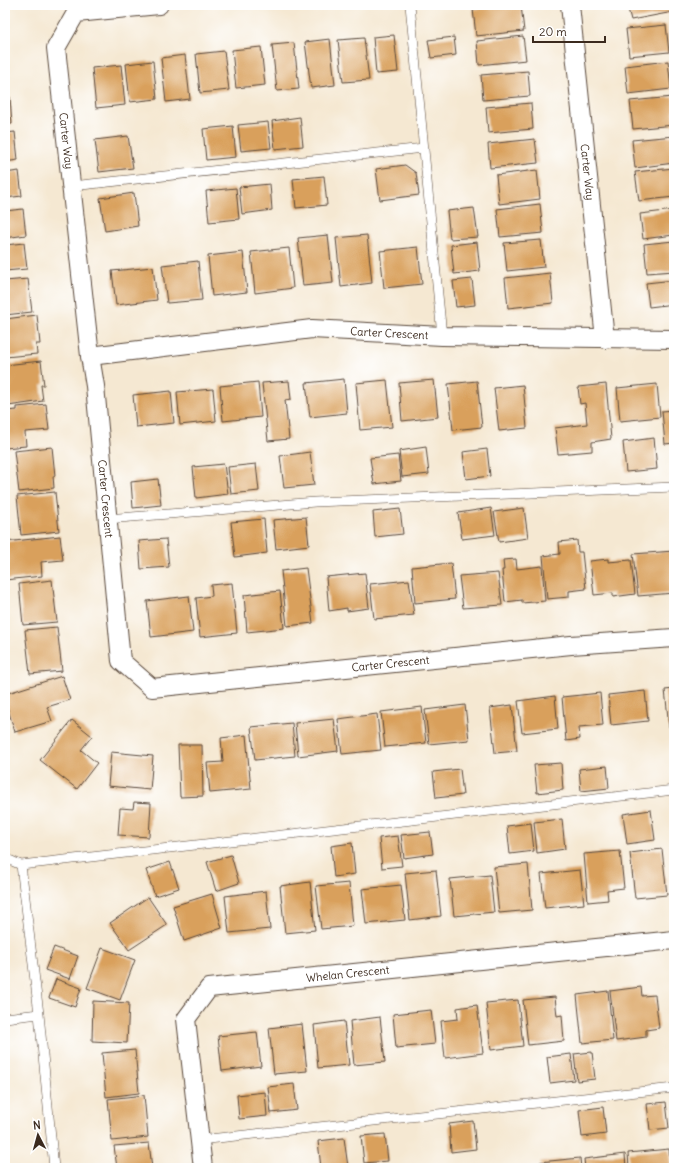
<svg xmlns="http://www.w3.org/2000/svg" width="679" height="1173" font-family="Delius,sans-serif">
<rect width="100%" height="100%" fill="#fff"/>
<filter id="ink" filterUnits="userSpaceOnUse"><feTurbulence type="fractalNoise" baseFrequency=".025" numOctaves="2"/><feDisplacementMap in="SourceGraphic" scale="8" xChannelSelector="R" yChannelSelector="G"/><feConvolveMatrix kernelMatrix="1 2 1 2 8 2 1 2 1" color-interpolation-filters="sRGB"/></filter>
<filter id="wash" filterUnits="userSpaceOnUse"><feTurbulence type="fractalNoise" baseFrequency=".012" numOctaves="4" result="noise"/><feDisplacementMap in="SourceGraphic" scale="16" xChannelSelector="R" yChannelSelector="G"/><feGaussianBlur stdDeviation="0.9" result="paint"/><feColorMatrix in="noise" values="0 0 0 0 0 0 0 0 0 0 0 0 0 0 0 0 0 1.4 0 .05"/><feComposite in="paint" operator="in"/></filter>
<g filter="url(#wash)">
<rect width="100%" height="100%" fill="#f5e8d2"/>
<g id="blocks">
<!-- building -->
<path fill="#d9a05c" d="M521,5L524,31L476,36L473,9Z
M627,5H672L673,12L631,20Z
M666,25L669,52L629,56L626,29Z
M394,35L398,72L376,74L373,37Z
M523,36L526,60L479,65L477,41Z
M454,37L456,55L431,58L428,40Z
M364,38L369,80L343,82L338,40Z
M330,39L335,85L311,88L305,42Z
M294,43L299,89L277,91L272,45Z
M261,47L265,85L236,88L232,50Z
M224,51L229,90L200,93L196,54Z
M185,55L190,99L166,102L161,58Z
M153,61L157,99L130,102L126,64Z
M668,61L671,89L628,94L625,66Z
M121,65L125,105L96,108L92,68Z
M528,71L530,96L483,100L481,75Z
M5,97H10L12,124H5Z
M673,97L674,125L633,129L630,101Z
M531,103L533,129L488,133L486,107Z
M300,117L303,146L275,149L272,121Z
M268,122L271,148L241,151L238,125Z
M233,126L236,157L206,160L203,129Z
M15,132L18,160L5,162V133Z
M128,136L133,168L99,172L95,140Z
M674,136V163L635,168L632,140Z
M535,139L538,163L490,168L488,144Z
M405,165L416,173L419,195L380,200L376,169Z
M674,168V197L639,201L635,172Z
M537,170L540,199L499,204L496,175Z
M19,171L22,196L5,198V173Z
M324,176L327,205L296,208L293,179Z
M270,184L272,210L242,214L239,187Z
M236,188L239,219L209,222L206,191Z
M134,193L138,226L105,231L100,198Z
M540,204L543,233L500,237L497,209Z
M474,208L478,237L450,239L447,211Z
M23,209L26,235L5,238V211Z
M674,210V235L643,239L640,214Z
M328,235L333,283L303,286L298,238Z
M367,235L372,283L341,287L336,238Z
M541,240L544,267L507,271L504,243Z
M674,241V271L647,273L644,244Z
M477,242L480,271L454,274L451,245Z
M24,243L27,269L5,271V245Z
M418,247L422,284L384,288L380,251Z
M289,248L293,288L255,293L251,252Z
M243,252L247,292L212,296L208,256Z
M198,261L202,300L167,303L162,265Z
M153,267L157,300L116,305L112,271Z
M550,273L553,303L508,308L505,278Z
M28,279L32,312L5,315V281Z
M472,279L475,305L456,307L453,281Z
M674,280V304L649,307L646,283Z
M37,315L40,344H36L37,354L5,357V319Z
M41,361L44,385H41L43,401L8,406L5,382V365Z
M344,379L347,413L310,417L306,383Z
M387,380L392,427L360,430L356,383Z
M434,380L438,417L402,421L399,383Z
M289,381L291,399L285,400L289,439L268,441L262,383Z
M477,381L482,427L453,430L448,384Z
M258,382L261,417L223,421L220,386Z
M606,384L611,439L592,442V451L558,454L555,428L587,424L585,403L580,404L578,387Z
M657,384L660,417L620,421L617,388Z
M523,385L527,428L499,431L494,388Z
M213,389L216,421L180,425L177,392Z
M171,391L174,423L136,427L133,395Z
M46,404L49,430L25,432L26,446L5,448V411L17,410V407Z
M674,410V443L665,444L662,411Z
M654,438L657,469L626,472L623,442Z
M52,447L55,476H53L54,488L19,492L14,451Z
M426,447L429,474L402,477L399,451Z
M487,449L490,476L466,479L463,452Z
M310,452L314,485L284,488L280,456Z
M398,455L401,481L374,484L370,458Z
M224,464L228,494L196,498L193,467Z
M256,464L259,491L231,494L228,467Z
M158,479L161,505L133,508L131,482Z
M55,492L59,531L21,535L17,496Z
M491,508L495,535L462,539L458,513Z
M524,508L528,538L499,542L494,512Z
M400,509L403,534L375,537L373,512Z
M306,517L309,545L276,549L273,520Z
M264,519L267,553L235,557L231,522Z
M60,536L63,560L41,562L42,576L5,580V542Z
M166,539L169,567L141,569L139,541Z
M577,540L578,552H582L586,589L569,591V597L547,599L543,556L560,554L559,542Z
M674,551V593L638,596L633,554Z
M516,559L517,569L542,566L545,601L522,603V600L505,602L502,570H504L503,560Z
M608,559V562L631,560L635,594L613,597V593L594,595L590,561Z
M451,563L455,599L415,603L412,567Z
M306,568L313,623L287,626L281,571Z
M365,573L369,608L347,611V608L329,611L326,577Z
M498,573L502,605L463,608L459,576Z
M52,580L57,622L23,625L19,584Z
M409,580L414,615L374,619L370,584Z
M232,583L237,633L200,637L196,598L212,596L211,585Z
M280,591L284,628L247,632L244,595Z
M189,596L193,632L151,637L147,601Z
M57,627L62,671L30,674L25,630Z
M62,676L70,700L47,707L52,721L15,732L5,700V694Z
M674,689V727H669L665,690Z
M645,691L648,721L611,725L608,695Z
M600,693L603,725L579,727L580,739L566,741L562,697Z
M555,696L558,729L522,733L518,701Z
M465,705L469,740L429,744L425,710Z
M512,705L517,751L495,753L490,708Z
M422,707L426,743L385,747L381,712Z
M377,714L381,750L342,754L338,719Z
M334,719L338,751L298,756L295,723Z
M72,720L92,736L81,750L97,763L77,789L40,760Z
M292,723L295,756L255,760L251,727Z
M246,735L251,789L210,793L207,763L223,762L221,738Z
M178,745H202L203,796L180,797Z
M111,752L153,756L150,790L108,786Z
M561,763L563,790L537,793L534,765Z
M607,766L609,788L581,791L579,769Z
M460,769L463,795L436,798L433,772Z
M134,802L151,803L149,837L118,835L120,808L133,809Z
M651,810L655,840L627,844L623,814Z
M562,819L565,849L537,853L534,822Z
M531,823L534,851L510,854L507,826Z
M430,832L433,854L404,858L401,835Z
M398,836L402,866L382,868L379,838Z
M352,843L355,874L334,877L331,846Z
M662,849L667,895L635,898L630,853Z
M620,851L624,888L607,890L608,900L588,902L584,854Z
M231,855L239,883L216,891L207,862Z
M170,862L179,888L155,896L146,870Z
M528,864L532,910L499,913L494,867Z
M436,870L441,916L410,920L405,873Z
M580,870L584,904L545,908L541,874Z
M490,875L494,912L454,916L450,879Z
M310,882L315,930L285,933L280,886Z
M349,883L353,926L321,929L316,886Z
M401,885L405,920L366,924L362,889Z
M266,891L270,929L229,933L225,896Z
M212,894L222,928L184,941L173,906Z
M148,897L167,925L129,950L110,923Z
M54,947L78,956L70,979L45,970Z
M102,948L135,960L120,1000L87,988Z
M56,979L81,988L75,1007L49,998Z
M641,987L642,996L655,995L659,1028L646,1030V1037L616,1041L610,991Z
M608,991L613,1040L582,1043L577,995Z
M555,997L557,1016L562,1015L564,1041L528,1045L523,1000Z
M518,1000L523,1046L491,1050L486,1003Z
M93,1001L129,1003L127,1043L92,1041Z
M477,1005L483,1053L445,1058L441,1021L458,1019L457,1008Z
M431,1010L435,1044L396,1048L393,1014Z
M380,1017L385,1062L354,1065L350,1021Z
M344,1021L349,1065L318,1068L314,1025Z
M302,1024L307,1071L274,1074L269,1028Z
M257,1032L261,1066L222,1071L218,1036Z
M135,1050L139,1093L106,1097L102,1053Z
M592,1052L595,1079L577,1081L574,1054Z
M571,1054L574,1080L550,1083L547,1057Z
M294,1084L297,1110L271,1113L268,1087Z
M265,1092L267,1116L239,1119L237,1095Z
M144,1095L148,1137L112,1141L108,1099Z
M666,1102L669,1128L650,1130L647,1104Z
M603,1107L606,1134L582,1137L579,1110Z
M473,1121L476,1149L451,1152L449,1124Z
M385,1134L388,1161L364,1163L361,1136Z
M344,1138L348,1167L321,1168L318,1141Z
M149,1143L152,1168H117L114,1146Z
M669,1149L671,1168H629L628,1153Z
M625,1154L626,1168H585L584,1159Z
M580,1158L581,1168H541L540,1162Z"/>
</g>
</g>
<g filter="url(#ink)">
<use href="#blocks" fill-opacity="0" stroke="#574639" stroke-width="1"/>
<g fill="none" stroke-linecap="round" stroke-linejoin="round">
<defs>
<path id="lane" d="M410,5L442,336
M72,186L424,148
M107,519L315,502L674,487
M5,858L21,865L674,790
M21,865L39,1014L54,1168
M5,1018L39,1014
M200,1140L674,1088"/>
<g id="street">
<path id="s1" d="M159,5L76,13L56,48L90,356L95,386L121,661L152,688L571,645L674,638"/>
<path id="s2" d="M570,5L605,339"/>
<path id="s3" d="M90,356L312,329L442,336L674,339"/>
<path id="s4" d="M203,1168L186,1019L209,988L674,940"/>
</g>
</defs>
<!-- lane casing -->
<use href="#lane" stroke="#574639" stroke-width="10"/>
<!-- street casing -->
<use href="#street" stroke="#574639" stroke-width="20"/>
<!-- lane -->
<use href="#lane" stroke="#fff" stroke-width="9"/>
<!-- street -->
<use href="#street" stroke="#fff" stroke-width="18"/>
</g>
</g>
<g text-anchor="middle" stroke-width="3" stroke-linejoin="round" paint-order="stroke">
<!-- street labels -->
<g font-size="11" fill="#3b2a1e" stroke="#fff">
<text dy="4" stroke="none"><textPath href="#s1" startOffset="217">Carter Way</textPath></text>
<text dy="4" stroke="none"><textPath href="#s2" startOffset="168">Carter Way</textPath></text>
<text dy="4" stroke="none"><textPath href="#s3" startOffset="301">Carter Crescent</textPath></text>
<text dy="4" stroke="none"><textPath href="#s1" startOffset="577">Carter Crescent</textPath></text>
<text dy="4" stroke="none"><textPath href="#s1" startOffset="1021">Carter Crescent</textPath></text>
<text dy="4" stroke="none"><textPath href="#s4" startOffset="328">Whelan Crescent</textPath></text>
</g>
</g>
<!-- margin -->
<rect width="679" height="1173" fill="none" stroke="#fff" stroke-width="20"/>
<!-- north arrow -->
<g transform="translate(38 1135) rotate(354)" stroke="#ffffff" stroke-width="3" paint-order="stroke">
<path d="M0-3L7 15L0 10L-7 15Z" fill="#3b2a1e"/>
<text y="-6" font-size="11" font-weight="bold" text-anchor="middle" fill="#3b2a1e">N</text>
</g>
<!-- scale -->
<path d="M533 36v6h72v-6" fill="none" stroke="#3b2a1e" stroke-width="2"/>
<text x="539" y="36" font-size="12" fill="#3b2a1e" stroke="#ffffff" stroke-width="3" paint-order="stroke">20 m</text>
</svg>
